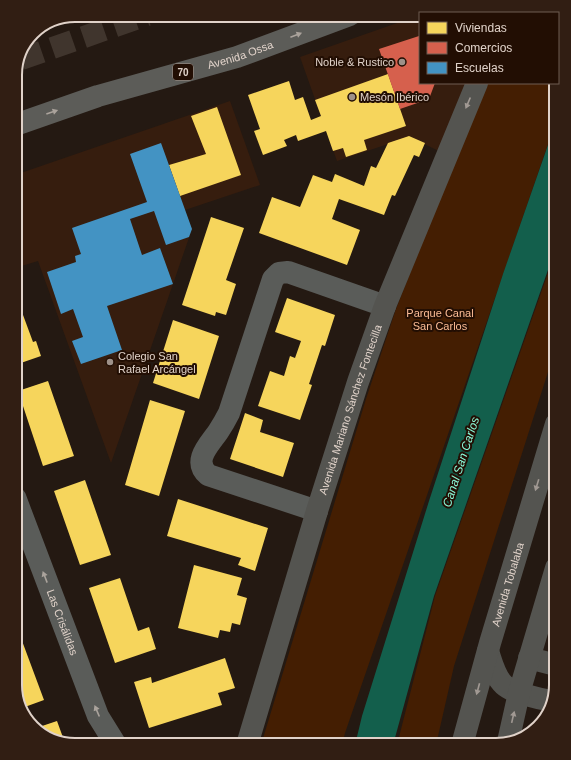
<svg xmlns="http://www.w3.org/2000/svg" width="571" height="760" font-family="Helvetica,sans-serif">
<rect width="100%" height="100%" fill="#241912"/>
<!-- built -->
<path fill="#361d0e" d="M420,15V83H466L439,151L409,137L337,161L300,57Z
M230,101L260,185L185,210L192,229L111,463L38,261L15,268V175Z"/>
<!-- green -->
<path fill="#441e02" d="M485,83H556V121L345,733L342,745H261L366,399L396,309Z
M556,250V347L454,666L436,745H397L435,596Z"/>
<!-- water -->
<path fill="#135f4c" d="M556,122V247L434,596L393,745H355L362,716L429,501L503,274Z"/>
<!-- homes -->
<path fill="#f6d55c" d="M388,74L406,126L364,140L367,150L346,157L343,148L333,151L326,131L298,141L296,135L284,140L287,146L263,155L254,131L260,129L248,95L289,81L295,100L303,97L311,120L321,116L315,100Z
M217,107L241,175L180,196L169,165L206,154L191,116Z
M409,136L425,143L419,157L414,155L395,196L392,195L384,215L339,199L332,219L360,230L347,265L259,233L272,197L300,207L313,175L332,182L335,174L364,186L371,166L376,168L388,143Z
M211,217L244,228L226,280L236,284L226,315L216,312L215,316L182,305Z
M15,284L19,295L16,296L33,342L36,341L41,356L15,365Z
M287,298L335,315L325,346L322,345L309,384L312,385L300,420L258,406L270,371L284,376L290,356L295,358L301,341L275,332Z
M173,320L219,336L199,399L153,383Z
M48,381L74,456L43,466L18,391Z
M150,400L185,411L159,496L125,485Z
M245,413L263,420L260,432L294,443L283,477L230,459Z
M85,480L111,555L80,565L54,491Z
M178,499L268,528L255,571L238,565L241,558L167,536Z
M194,565L242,578L237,595L247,598L240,625L232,623L230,632L220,630L218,638L178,628Z
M120,578L138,631L149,627L156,649L115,663L89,588Z
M15,622L44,700L22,708L15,685Z
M225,658L235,688L218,693L222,705L149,728L134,682L151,677L152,683Z
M57,721L65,743L45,737L36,728Z"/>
<!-- shops -->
<path fill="#d6604d" d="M419,36H420V83H435L429,99L400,109L379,49Z"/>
<!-- schools -->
<path fill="#4393c3" d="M161,143L192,229L189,237L166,245L154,211L130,219L142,255L160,248L173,284L107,306L122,350L81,364L72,341L83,337L73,309L61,314L47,272L76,262L75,256L81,254L72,228L147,202L130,154Z"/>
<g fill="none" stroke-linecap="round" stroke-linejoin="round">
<!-- highway-tunnel -->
<path stroke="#40352d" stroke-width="22" stroke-dasharray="22 11" stroke-linecap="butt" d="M21,59L147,15"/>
<!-- street -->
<g stroke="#5a5c59" stroke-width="22">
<path id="s1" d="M15,497L98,716L116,745"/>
<path d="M317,511L208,475C192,461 209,445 218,432C222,426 226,419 229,413L273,279L279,273L288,272L385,306"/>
</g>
<!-- secondary -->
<g stroke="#545450" stroke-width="22">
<path d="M488,651C492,663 495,677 504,685C513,693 540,699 552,701"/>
<path d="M529,658L556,665"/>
<path d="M508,742L519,693L556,568"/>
<path id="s2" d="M247,745L317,511L358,382L385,306L477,83"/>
<path id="s3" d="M462,745L490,643L556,424"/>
</g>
<!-- primary -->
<path stroke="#5c5c58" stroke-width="22" id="s4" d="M15,125L98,96L237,57L350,15"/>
</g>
<!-- one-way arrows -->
<defs><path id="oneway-solid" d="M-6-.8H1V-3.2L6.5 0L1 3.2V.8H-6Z"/></defs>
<g fill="#aba39c">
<use href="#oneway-solid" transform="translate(296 35) rotate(-21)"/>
<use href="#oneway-solid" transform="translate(52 112) rotate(-19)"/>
</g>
<g fill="#a19993">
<use href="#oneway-solid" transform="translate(468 103) rotate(113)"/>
<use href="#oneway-solid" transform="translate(537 485) rotate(107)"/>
<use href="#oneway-solid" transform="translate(478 689) rotate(105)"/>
<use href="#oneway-solid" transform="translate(513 717) rotate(-77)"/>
</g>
<g fill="#aaa39c">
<use href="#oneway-solid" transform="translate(45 577) rotate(-111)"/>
<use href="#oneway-solid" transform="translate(97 711) rotate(-113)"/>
</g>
<!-- markers -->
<g fill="#9e9189" stroke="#220e03" stroke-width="1.5">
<circle cx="402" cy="62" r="4"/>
<circle cx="352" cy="97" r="4"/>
<circle cx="110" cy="362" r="4"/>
</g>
<g text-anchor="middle" stroke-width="4" stroke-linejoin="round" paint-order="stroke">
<!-- shield labels -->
<rect fill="#220e03" stroke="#a7978e" stroke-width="1" x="173" y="64" width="20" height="16" rx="3"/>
<g font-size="10" font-weight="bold" fill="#e0d2c9">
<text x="183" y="76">70</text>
</g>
<!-- street labels -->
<g font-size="11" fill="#e0d2c9" stroke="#220e03">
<text dy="4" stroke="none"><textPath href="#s4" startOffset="236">Avenida Ossa</textPath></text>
<text dy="4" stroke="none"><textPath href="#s2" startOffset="351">Avenida Mariano Sánchez Fontecilla</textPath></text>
<text dy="4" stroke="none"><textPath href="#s3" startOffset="167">Avenida Tobalaba</textPath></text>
<text dy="4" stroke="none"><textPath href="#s1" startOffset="134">Las Crisálidas</textPath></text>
</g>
<!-- poi labels -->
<g font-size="11" fill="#e0d2c9" stroke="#220e03" text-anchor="start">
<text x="394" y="66" text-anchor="end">Noble &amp; Rustico</text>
<text x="360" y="101">Mesón Ibérico</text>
<text x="118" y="360">Colegio San<tspan x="118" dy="13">Rafael Arcángel</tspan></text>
</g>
<!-- park labels -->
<g font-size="11" fill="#fcbc96" stroke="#220e03">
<text x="440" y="317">Parque Canal<tspan x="440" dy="13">San Carlos</tspan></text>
</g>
<!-- water labels -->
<g font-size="12" font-style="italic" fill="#8bfad9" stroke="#220e03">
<text transform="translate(461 462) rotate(-72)" y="4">Canal San Carlos</text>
</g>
</g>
<!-- crop -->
<path d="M0 0H571V760H0ZM75 22H496A53 53 0 0 1 549 75V685A53 53 0 0 1 496 738H75A53 53 0 0 1 22 685V75A53 53 0 0 1 75 22Z" fill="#311e13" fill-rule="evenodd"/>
<path fill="none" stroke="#e0d2c9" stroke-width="2" d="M75 22H496A53 53 0 0 1 549 75V685A53 53 0 0 1 496 738H75A53 53 0 0 1 22 685V75A53 53 0 0 1 75 22Z"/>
<!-- legend -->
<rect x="419" y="12" width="140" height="72" fill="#220e03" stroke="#6e5c52"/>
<rect x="427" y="22" width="20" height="12" fill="#f6d55c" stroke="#6e5c52"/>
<text x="455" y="32" font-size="12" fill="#e0d2c9">Viviendas</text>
<rect x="427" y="42" width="20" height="12" fill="#d6604d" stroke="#6e5c52"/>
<text x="455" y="52" font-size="12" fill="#e0d2c9">Comercios</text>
<rect x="427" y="62" width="20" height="12" fill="#4393c3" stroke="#6e5c52"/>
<text x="455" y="72" font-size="12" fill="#e0d2c9">Escuelas</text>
</svg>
